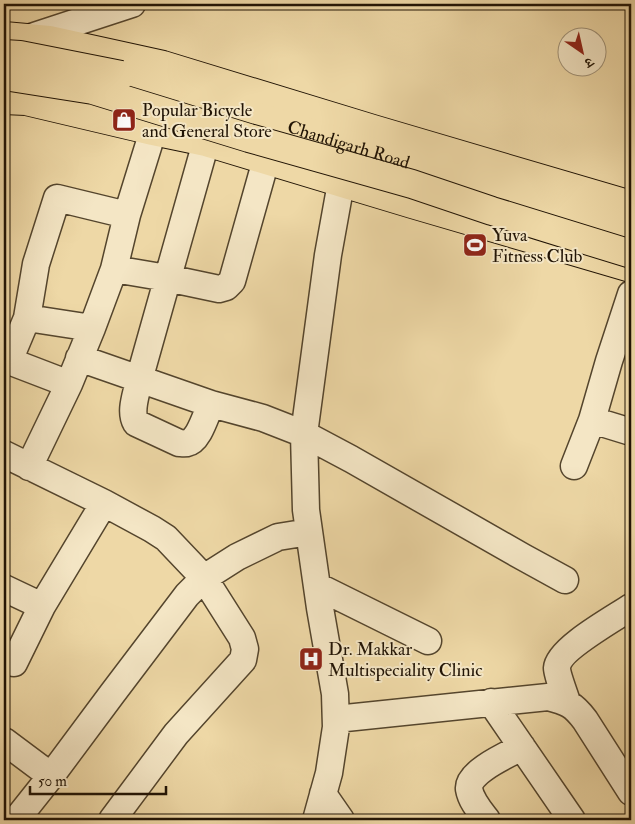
<svg xmlns="http://www.w3.org/2000/svg" width="635" height="824" font-family="'IM FELL Double Pica','Noto Serif Devanagari',serif">
<rect width="100%" height="100%" fill="#eed8a6"/>
<filter id="stains"><feTurbulence type="fractalNoise" baseFrequency=".004" numOctaves="4"/><feColorMatrix values="0 0 0 0 .2 0 0 0 0 .09 0 0 0 0 .02 0 0 0 .5 -.17"/></filter>
<radialGradient id="worn" r=".72"><stop offset=".6" stop-color="#630" stop-opacity="0"/><stop offset="1" stop-color="#630" stop-opacity=".3"/></radialGradient>
<g fill="none" stroke-linecap="round" stroke-linejoin="round">
<defs>
<path id="minor" d="M27,42L28,38L132,4
M206,142L139,380C137,393 129,411 136,423L179,443C181,443 185,444 187,443C199,441 206,414 211,404
M127,215L114,269L92,328L69,384L9,361L27,318L36,264L57,198L127,215L153,131
M114,269L167,278L219,289L226,287L232,281L266,160
M27,318L92,328
M79,358L211,404L263,418L304,434L351,459L523,557L565,580
M592,420L631,432
M4,454L104,503L152,529L166,538L204,578L242,638L245,649L243,660L176,734L112,820
M574,466L592,420L609,361L631,294
M29,467L69,384
M317,586L428,641
M4,588L42,606
M14,663L42,606L104,503
M491,702L572,820
M567,702C565,695 557,675 557,668C558,649 615,618 631,607
M336,719L548,697C567,702 573,704 585,720L631,792
M4,741L51,776
M323,794L341,820
M16,820L51,776L112,694L187,595L204,578L237,557L278,537L309,532
M316,820L329,773L336,727L335,694L320,608L306,510L304,434L328,255L341,183
M487,820C480,811 471,801 469,789C467,772 509,754 522,747"/>
<g id="highway">
<path d="M4,36L49,40L163,65L373,129L631,205"/>
<path id="s1" d="M121,75L631,231"/>
<path d="M4,100L26,101L153,131L206,142L412,204L631,268"/>
</g>
</defs>
<!-- minor casing -->
<use href="#minor" stroke="#54452d" stroke-width="29"/>
<!-- highway casing -->
<use href="#highway" stroke="#211405" stroke-width="30"/>
<!-- minor -->
<use href="#minor" stroke="#f4e6c5" stroke-width="26"/>
<!-- highway -->
<use href="#highway" stroke="#eed8a6" stroke-width="28"/>
<defs>
<path id="highway-bridge" d="M4,54L20,55L121,75
M4,76L93,90L249,138L412,184L492,211L631,254"/>
</defs>
<!-- highway-bridge casing -->
<use href="#highway-bridge" stroke="#211405" stroke-width="30" stroke-linecap="butt"/>
<!-- highway-bridge -->
<use href="#highway-bridge" stroke="#eed8a6" stroke-width="28"/>
</g>
<!-- icons -->
<defs>
<symbol id="shop-square" viewBox="-11 -11 22 22"><rect x="-9" y="-9" width="18" height="18" rx="4" fill="#8f2418" stroke="#f4e6c5"/><path d="M-5-2.5h2.3a2.7 3.5 0 0 1 5.4 0H5L5.5 6h-11ZM-1.5-2.5h3a1.5 2.3 0 0 0-3 0Z" fill="#fff"/></symbol>
<symbol id="stadium-square" viewBox="-11 -11 22 22"><rect x="-9" y="-9" width="18" height="18" rx="4" fill="#8f2418" stroke="#f4e6c5"/><path d="M0-5a6.5 5 0 1 0 0 10a6.5 5 0 1 0 0-10ZM-3.5-1.8h7v3.6h-7Z" fill="#fff"/></symbol>
<symbol id="hospital-square" viewBox="-11 -11 22 22"><rect x="-9" y="-9" width="18" height="18" rx="4" fill="#8f2418" stroke="#f4e6c5"/><path d="M-5-5h3v3.5h4V-5h3V5h-3V1.5h-4V5h-3Z" fill="#fff"/></symbol>
</defs>
<g fill-rule="evenodd">
<use href="#shop-square" x="110" y="106" width="28" height="28"/>
<use href="#stadium-square" x="461" y="231" width="28" height="28"/>
<use href="#hospital-square" x="297" y="645" width="28" height="28"/>
</g>
<g text-anchor="middle" stroke-width="4" stroke-linejoin="round" paint-order="stroke">
<!-- poi labels -->
<g font-size="18" fill="#211405" stroke="#f4e6c5" text-anchor="start">
<text x="142" y="116">Popular Bicycle<tspan x="142" dy="21">and General Store</tspan></text>
<text x="492" y="241">Yuva<tspan x="492" dy="21">Fitness Club</tspan></text>
<text x="328" y="655">Dr. Makkar<tspan x="328" dy="21">Multispeciality Clinic</tspan></text>
</g>
<!-- street labels -->
<g font-size="18" fill="#211405" stroke="#f4e6c5">
<text dy="6" stroke="none"><textPath href="#s1" startOffset="238">Chandigarh Road</textPath></text>
</g>
</g>
<!-- margin -->
<rect width="635" height="824" fill="none" stroke="#eed8a6" stroke-width="20"/>
<rect x="5" y="5" width="625" height="814" fill="none" stroke="#211405" stroke-width="2.5"/>
<rect x="10" y="10" width="615" height="804" fill="none" stroke="#211405"/>
<!-- north arrow -->
<g transform="translate(582 52) rotate(146)"><circle r="24" fill="#f4e6c5" stroke="#a09278"/>
<path d="M0-4L9 19L0 12L-9 19Z" fill="#8f2418"/>
<text y="-8" font-size="14" font-weight="bold" text-anchor="middle" fill="#211405">उ</text>
</g>
<!-- scale -->
<path d="M30 786v8h136v-8" fill="none" stroke="#211405" stroke-width="2.5"/>
<text x="38" y="786" font-size="15" fill="#211405" stroke="#f4e6c5" stroke-width="4" paint-order="stroke">50 m</text>
<rect width="100%" height="100%" filter="url(#stains)"/>
<rect width="100%" height="100%" fill="url(#worn)"/>
</svg>
